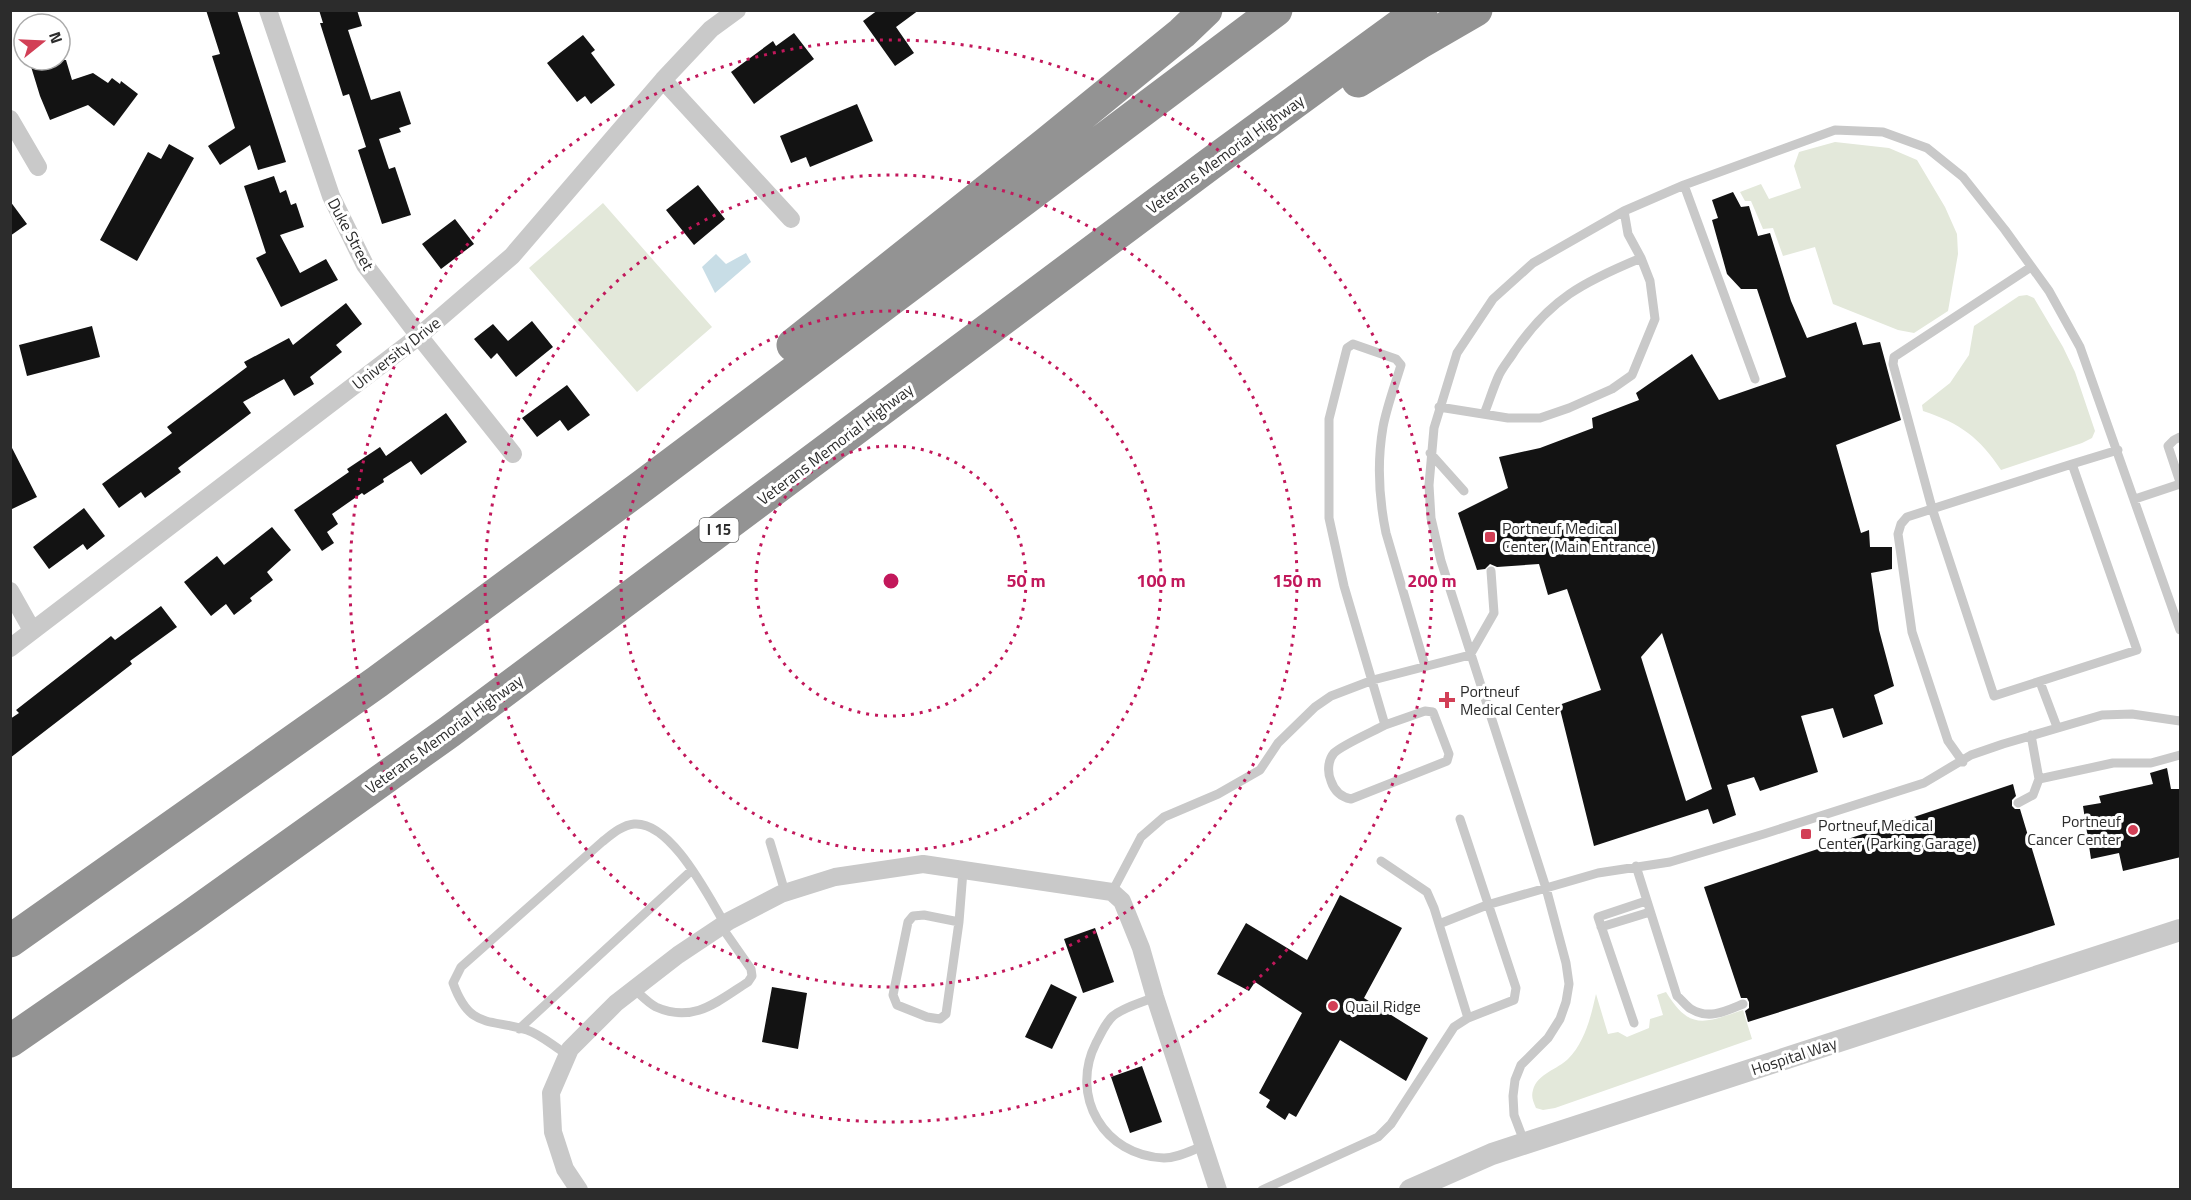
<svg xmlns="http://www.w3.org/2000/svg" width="2191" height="1200" font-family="'Titillium Web',sans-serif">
<rect width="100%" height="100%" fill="#fff"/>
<!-- green -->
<path fill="#e3e8da" d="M1835,142L1889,148L1917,160L1945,207L1957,234L1958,254L1948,311L1914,333L1898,330L1833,304L1815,247L1783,256L1773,228L1763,229L1751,201H1745L1740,192L1761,184L1769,199L1801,188L1794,166L1799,152Z
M603,203L712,327L637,392L529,268Z
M2027,295L2034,298L2063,347L2075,372L2095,431L2092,438L2082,443L2001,470C1980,438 1960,423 1923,411L1922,405L1950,383L1969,355L1974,326L2019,296Z
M1666,992C1690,1031 1704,1023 1743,1010L1752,1039L1555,1108L1543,1110L1536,1108C1533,1101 1531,1097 1533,1090C1537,1074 1558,1069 1568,1059C1585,1042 1591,1016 1596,994L1608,1034L1618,1032L1627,1037L1649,1028L1650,1019L1663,1015L1657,995Z"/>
<!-- water -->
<path fill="#c8dde6" d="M746,253L751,262L715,293L702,267L716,254L726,264Z"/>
<!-- building -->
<path fill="#131313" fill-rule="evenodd" d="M206,10H237L286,162L258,170L250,145L220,165L208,146L235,128L212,56L220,54Z
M319,10H357L362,26L348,30L371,100L400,91L411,124L399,128L401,132L379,139L389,169L395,167L411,215L382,224L358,150L366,147L349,94L343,96L320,23H323Z
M878,10H919L896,27L914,53L895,66L863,21Z
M794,33L814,59L754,104L731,72L773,41L776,46Z
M583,35L595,50L591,53L615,85L591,104L585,96L577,102L547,63Z
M29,60H66L72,80L93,73L108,83L112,78L120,84L121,81L138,94L114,126L88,105L50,120L40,96Z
M857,104L873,141L810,167L806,157L791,163L780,136Z
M169,144L194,158L137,261L100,240L148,152L161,159Z
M274,176L280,193L286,190L291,205L296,203L304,227L280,235L300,273L326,259L338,280L281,307L256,258L266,253L244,186Z
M698,185L725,219L694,245L666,210Z
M1733,192L1741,207L1749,206L1758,236L1770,233L1791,301L1807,338L1856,322L1863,345L1880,342L1901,420L1836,445L1861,533L1869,530L1870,547H1892V569L1871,573L1879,630L1894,686L1874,695L1883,724L1843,738L1833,708L1801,716L1818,772L1760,791L1754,777L1727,785L1736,815L1713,824L1708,809L1594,846L1559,705L1601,690L1567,589L1548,595L1539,564L1497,567L1490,564L1485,569L1477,570L1458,513L1508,488L1499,457L1540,448L1593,428L1592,418L1639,400L1636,393L1692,354L1719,400L1786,377L1757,289H1741L1727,274L1712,220L1718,218L1712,200ZM1662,633L1712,789L1686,801L1641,657Z
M10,201L27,224L10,236Z
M455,219L474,244L441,269L422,244Z
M346,303L362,324L336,345L342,352L310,377L314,384L294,396L284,379L243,402L251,413L178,468L181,472L145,498L141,492L119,508L102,484L172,433L167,427L247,367L244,362L289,338L293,345Z
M532,321L553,347L516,377L497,353L491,359L474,339L493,324L508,341Z
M92,326L100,357L27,376L19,345Z
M567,385L590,415L568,431L560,420L537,437L522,418Z
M446,413L467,442L421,475L411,461L383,479L384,482L364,495L362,493L332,514L338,524L327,532L334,543L322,551L294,510L349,472L347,469L380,447L386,456Z
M10,444L37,497L10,510Z
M84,508L105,536L87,550L83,544L49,569L33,547Z
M272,527L291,550L267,572L273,580L250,598L252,601L234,615L226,604L211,616L184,582L217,556L224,565Z
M161,606L177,627L130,661L132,664L10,758V719L19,713L16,710L111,636L115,640Z
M2167,768L2171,789H2181V857L2123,871L2119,853L2091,859L2083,806L2101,803L2099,796L2153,784L2150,773Z
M2013,784L2016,796L2012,800V806L2015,809H2020L2055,925L1748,1022L1745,1011L1749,1008V1002L1747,998H1741L1704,887Z
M1340,895L1402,928L1364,998L1428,1038L1406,1081L1340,1040L1296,1117L1289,1113L1285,1120L1266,1107L1270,1100L1259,1093L1302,1013L1255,982L1249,991L1217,974L1246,923L1307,960Z
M1095,928L1114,982L1083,993L1064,939Z
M1051,984L1077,997L1052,1049L1025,1037Z
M772,987L807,993L798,1049L762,1042Z
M1142,1066L1162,1122L1130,1133L1111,1077Z"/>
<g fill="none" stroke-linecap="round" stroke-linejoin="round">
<!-- service -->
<path stroke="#c9c9c9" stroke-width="9" d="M1684,185L1755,379
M1439,407L1508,418H1540L1569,408L1612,389L1632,375L1655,319L1650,281L1641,258L1628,234L1624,211
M1484,414C1489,402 1493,388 1499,375C1503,367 1509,360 1514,352C1550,299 1583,282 1641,258
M2180,437L2174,440L2168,446L2180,482
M1430,453L1464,491
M2072,464L2118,450
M2135,499L2180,484
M2040,682L2057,727
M1385,725C1374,731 1342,745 1334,753C1328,760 1327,772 1331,781C1334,790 1341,797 1351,799L1447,761L1449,754L1433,712L1425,711L1385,725L1344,586L1329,518V419L1347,348L1353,344L1396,359L1401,365C1395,385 1387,406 1383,427C1377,462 1379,499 1386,533L1425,666
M2031,735L2039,779L2113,763H2151L2180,755
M1963,762L1948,741L1912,632L1898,534L1901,524L1907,517L2072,464L2137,650L1994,696L1932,508L1893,364L1894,357L2031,267
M2018,803L2033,795L2039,779
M770,842L785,892
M1381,861L1427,892L1434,908L1468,1018
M1636,866L1677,996C1682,1000 1686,1006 1691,1009C1709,1020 1726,1011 1743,1004
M1112,892L1141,837L1164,817L1218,794L1260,770L1278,743L1315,707L1331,696L1373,680L1470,655L1494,613L1491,571
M924,915L959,922L946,1014L940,1019L927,1017L897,1005L893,995L908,922L913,916Z
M959,922L963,871
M1439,924L1487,905L1598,873L1670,862L1764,834L1924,783L1971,755L2003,744L2102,715L2132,714L2180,721
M1601,927L1650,912
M634,989C641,995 648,1003 656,1007C694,1024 718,1001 748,982L752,976L751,969L721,926
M1155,997C1141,1003 1124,1007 1113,1016C1105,1023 1101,1034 1096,1043C1069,1096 1104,1156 1164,1158C1178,1158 1190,1151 1203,1146
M1634,1023L1598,917L1646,901
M519,1029L692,870
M568,1055C554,1047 542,1035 527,1030C489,1018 470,1030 453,983L461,967L602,842C611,835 622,825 634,824C671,821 708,896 725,924
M1525,1144L1514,1115L1513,1096L1515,1080L1521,1065L1548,1038L1560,1019L1566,1002L1569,984L1566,963L1546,888L1441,561L1431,518L1429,485L1434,428L1457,353L1493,299L1533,263L1624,211L1684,185L1835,130L1883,132L1927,148L1963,177L2005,230L2049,291L2080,347L2180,630
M1262,1190L1378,1137L1391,1124L1454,1027L1468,1018L1514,1000L1516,988L1460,819"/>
<!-- minor -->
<path stroke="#c9c9c9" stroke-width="18" d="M268,10L331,196L365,265L419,336L513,454
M663,80L791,219
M10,119L38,167
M10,591L32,630
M10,648L419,336L512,256L663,80L711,29L737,10
M579,1190L565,1169L553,1132L551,1093L570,1049L616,1003L678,955L729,921L781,894L835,877L923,864L1112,892L1122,901L1141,948L1155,997L1218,1190"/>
<!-- tertiary -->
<path stroke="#c9c9c9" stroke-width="22" d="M1410,1190L1492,1154L2180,930"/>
<!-- motorway -->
<path stroke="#939393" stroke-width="33" d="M1358,81L1419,43L1476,10
M793,345L1047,143L1182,33L1206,10
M10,941L377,682L645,484L1276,10
M10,1041L188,918L449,732L1210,164L1421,10"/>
</g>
<!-- distance rings -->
<g fill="none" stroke="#c2185b" stroke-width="3" stroke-dasharray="3 6">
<circle cx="891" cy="581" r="135"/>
<circle cx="891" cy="581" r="270"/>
<circle cx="891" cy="581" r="406"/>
<circle cx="891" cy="581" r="541"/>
</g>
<!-- markers -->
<g fill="#d23f56" stroke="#fff" stroke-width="2">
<rect x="1484" y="531" width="12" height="12" rx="3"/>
<path d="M1444 691h6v6h6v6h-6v6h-6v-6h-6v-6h6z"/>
<circle cx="2133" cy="830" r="6"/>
<rect x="1800" y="828" width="12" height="12" rx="3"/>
<circle cx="1333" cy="1006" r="6"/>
</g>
<g text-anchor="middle" stroke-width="6" stroke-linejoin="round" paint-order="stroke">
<!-- shield labels -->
<rect fill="#fff" stroke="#6b6b6b" stroke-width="1.5" x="699.5" y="518" width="39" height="24" rx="4.5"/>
<g font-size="15" font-weight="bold" fill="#2c2c2c">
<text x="719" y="535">I 15</text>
</g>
<!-- street labels -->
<g font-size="16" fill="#2c2c2c" stroke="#fff">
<text transform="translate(1225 154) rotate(-36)" y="6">Veterans Memorial Highway</text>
<text transform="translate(351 234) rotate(62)" y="6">Duke Street</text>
<text transform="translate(396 353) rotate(-38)" y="6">University Drive</text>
<text transform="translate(835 444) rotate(-37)" y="6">Veterans Memorial Highway</text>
<text transform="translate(444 734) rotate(-36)" y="6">Veterans Memorial Highway</text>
<text transform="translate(1794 1056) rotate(-18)" y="6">Hospital Way</text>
</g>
<!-- poi labels -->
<g font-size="16" fill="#2c2c2c" stroke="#fff" text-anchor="start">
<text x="1502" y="534">Portneuf Medical<tspan x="1502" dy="18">Center (Main Entrance)</tspan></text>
<text x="1460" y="697">Portneuf<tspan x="1460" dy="18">Medical Center</tspan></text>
<text x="2121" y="827" text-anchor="end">Portneuf<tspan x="2121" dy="18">Cancer Center</tspan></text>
<text x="1818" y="831">Portneuf Medical<tspan x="1818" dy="18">Center (Parking Garage)</tspan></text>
<text x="1345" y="1012">Quail Ridge</text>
</g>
</g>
<circle cx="891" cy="581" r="9" fill="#c2185b" stroke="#fff" stroke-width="3"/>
<g font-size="18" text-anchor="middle" font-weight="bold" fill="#c2185b" stroke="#fff" stroke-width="6" stroke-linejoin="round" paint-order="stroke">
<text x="1026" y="587">50 m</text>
<text x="1161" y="587">100 m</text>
<text x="1297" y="587">150 m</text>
<text x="1432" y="587">200 m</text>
</g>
<!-- border -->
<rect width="2191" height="1200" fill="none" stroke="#2c2c2c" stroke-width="24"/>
<!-- north arrow -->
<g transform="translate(42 42) rotate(72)"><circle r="28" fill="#ffffff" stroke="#ababab" stroke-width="1.5"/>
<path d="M0-4.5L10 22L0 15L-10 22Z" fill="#d23f56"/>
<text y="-9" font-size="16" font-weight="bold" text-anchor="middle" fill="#2c2c2c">N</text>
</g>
</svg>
